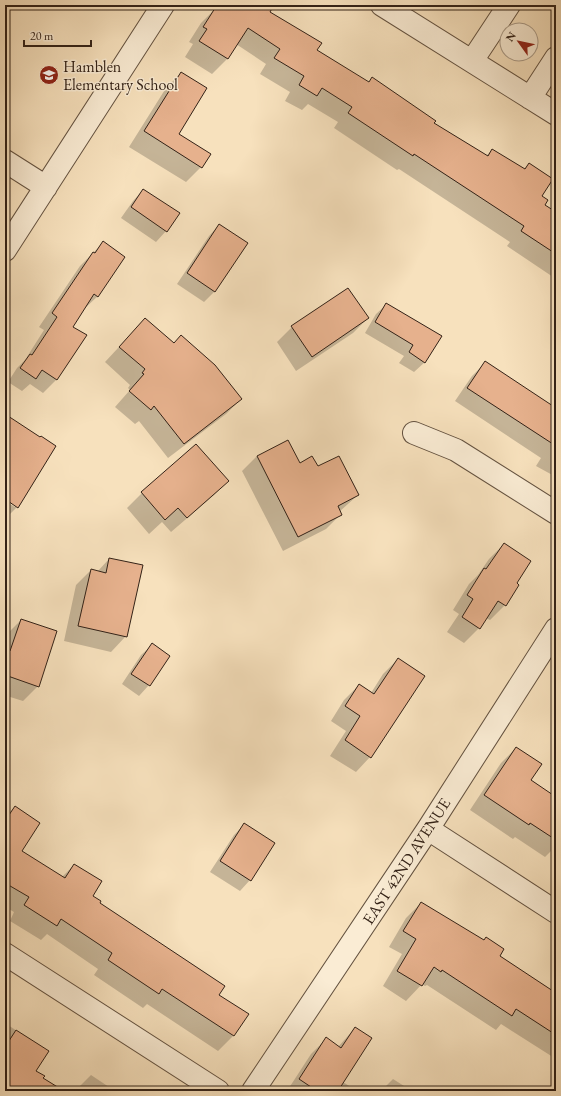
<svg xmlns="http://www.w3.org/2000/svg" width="561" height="1096" font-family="'EB Garamond',serif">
<rect width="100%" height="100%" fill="#f7e1bd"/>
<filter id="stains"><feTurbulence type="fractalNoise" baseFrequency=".005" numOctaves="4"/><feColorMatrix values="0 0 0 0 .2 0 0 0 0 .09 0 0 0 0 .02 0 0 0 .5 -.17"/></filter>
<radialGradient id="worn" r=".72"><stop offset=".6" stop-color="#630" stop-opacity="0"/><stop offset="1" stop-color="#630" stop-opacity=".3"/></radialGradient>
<!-- shadow -->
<path fill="#0003" d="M222,5H263L269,12L315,50L368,83L372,78L433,124L486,156L492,150L524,169L529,164L543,205L556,214V279L507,246L510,242L399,169L397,170L334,128L338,122L308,104L302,110L285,101L290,92L260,74L266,64L236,44L227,59L212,74L185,57L193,44L189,42L201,23L216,8Z
M181,73L178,134L201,167L186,182L129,147L166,88Z
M143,190L166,231L156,242L121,218L133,201Z
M219,225L247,243L214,292L204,302L177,284L209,236Z
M103,243L98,296L84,309L72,327L57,379L43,393L30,384L22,391L8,382L17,368L25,360L44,330L39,327L80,266Z
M348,289L368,318L353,333L296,371L277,342L292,327Z
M387,304L425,362L414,372L399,363L404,356L365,333L376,314Z
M145,319L241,399L226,414L168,458L139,421L135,424L115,407L130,390L128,388L130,385L105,362Z
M485,363L556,419V477L536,466L541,458L455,401L472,376Z
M5,410L10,413L8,417L17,507L5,519V501L15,507V505L5,498Z
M196,445L228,481L213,496L171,532L162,522L149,534L127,508L142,493Z
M257,456L317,468L358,495L339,512L341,514L326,529L283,551L242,471Z
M504,544L515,584L505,605L490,620L486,618L479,628L464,643L447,632L459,614L453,610L469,584L478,575L489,559Z
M109,559L126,636L111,652L64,641L76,585L91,570L97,572Z
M21,620L38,686L23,701L7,696L5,698V638L6,635Z
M152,645L149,685L139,696L122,684L141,655Z
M398,659L370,757L356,772L330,756L346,731L331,721L344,700L359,685L371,693L383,674Z
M516,748L530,781L556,798V846L545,857L515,837L513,839L470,810L501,763Z
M15,807L20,851L62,877L74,865L92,897L98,903L218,995L247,1014L233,1036L218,1051L147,1004L143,1008L94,975L98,969L47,934L41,940L10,921L14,912L5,907V891L8,886L5,884V814L7,815Z
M244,825L250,880L240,891L210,872L234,835Z
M421,903L483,940L486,938L498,957L556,994V1059L501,1024L496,1030L427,985L425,986L422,984L406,1001L383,986L402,954L389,947L406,918Z
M5,1023L47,1051L34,1071L42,1078L62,1091H5Z
M355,1028L343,1082L357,1091H287L311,1054L326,1039L338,1047Z
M556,1068V1074L553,1072Z
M91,1075L115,1091H75Z
M393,1079L412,1091H381Z"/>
<!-- building -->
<path fill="#e6b18d" stroke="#332217" d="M217,5H274L270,12L322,43L317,50L369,82L372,77L436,121L434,123L488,156L492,149L525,169L529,163L553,179L542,196L548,200L545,205L556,212V254L521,231L524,226L414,154L413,156L348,113L352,107L322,88L317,96L299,85L304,76L274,58L280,49L248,28L228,59L199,41L207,29L203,27Z
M181,72L207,88L179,134L211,154L202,168L144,131Z
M143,189L180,213L167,232L131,207Z
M219,224L248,243L215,292L187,273Z
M103,241L125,257L98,297L94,294L73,327L87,335L57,380L42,370L36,379L20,368L30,354L32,355L57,317L52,313L93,252L95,253Z
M348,288L369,318L312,357L291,326Z
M386,303L442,336L425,363L409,352L413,345L375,322Z
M145,318L174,343L181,335L215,365L242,399L184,444L154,406L151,410L129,391L144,374L142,373L145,369L119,347Z
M485,361L556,408V446L467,388Z
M5,414L40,437L41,436L56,446L18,508L5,499Z
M288,440L300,463L312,456L318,466L339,456L359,495L338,506L342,515L298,537L257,456Z
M196,444L229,481L187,518L178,508L165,520L141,492Z
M504,543L531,561L517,583L519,585L506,606L498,601L480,629L462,617L473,599L467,595L484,568L486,569Z
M109,558L143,565L127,637L78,626L91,569L106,573Z
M21,619L57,631L39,687L5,675V649L10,651Z
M152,643L170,656L150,686L131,674Z
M398,658L425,676L371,758L345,740L360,716L345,706L359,684L374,694Z
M516,747L542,764L531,780L556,797V840L530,823L529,825L484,795Z
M15,806L40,823L22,851L65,878L74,864L102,881L93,896L101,901L100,903L225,986L219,995L249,1014L234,1036L162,989L159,994L108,960L112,953L61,919L57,926L24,905L29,897L5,883V821Z
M244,823L275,843L251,881L220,861Z
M421,902L484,940L486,937L504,949L500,956L556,993V1035L516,1009L512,1016L442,970L441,972L434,967L422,986L397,971L416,939L403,931Z
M355,1027L372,1038L338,1091H317L299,1079L326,1037L341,1048Z
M16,1030L49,1051L36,1071L45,1076L43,1078L64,1091H5V1047Z"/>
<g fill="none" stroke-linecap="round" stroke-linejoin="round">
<defs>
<path id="minor" d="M382,5L556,114
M472,61L509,5
M530,98L556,58
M5,161L46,187
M5,250L163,5
M414,433L456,450L556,513
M428,829L556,912
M5,954L218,1091
M253,1091L428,829L556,629"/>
</defs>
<!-- minor casing -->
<use href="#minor" stroke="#645240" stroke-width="24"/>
<!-- minor -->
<use href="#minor" stroke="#faecd4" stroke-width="22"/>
</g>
<!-- icons -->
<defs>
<symbol id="school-disc" viewBox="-11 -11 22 22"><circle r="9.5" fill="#8f2418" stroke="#faecd4"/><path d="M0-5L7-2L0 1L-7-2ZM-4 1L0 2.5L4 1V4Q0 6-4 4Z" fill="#fff"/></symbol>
</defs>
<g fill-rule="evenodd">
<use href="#school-disc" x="38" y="64" width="22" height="22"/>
</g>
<g text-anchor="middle" stroke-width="3" stroke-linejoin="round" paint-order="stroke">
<!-- poi labels -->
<g font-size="16" fill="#332217" stroke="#faecd4" text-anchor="start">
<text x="63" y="72">Hamblen<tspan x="63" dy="18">Elementary School</tspan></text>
</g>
<!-- street labels -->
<g font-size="16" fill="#332217" stroke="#faecd4">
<text transform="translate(406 861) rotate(-57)" y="6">EAST 42ND AVENUE</text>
</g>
</g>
<!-- margin -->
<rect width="561" height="1096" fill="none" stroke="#f7e1bd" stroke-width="20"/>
<rect x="6" y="6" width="549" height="1084" fill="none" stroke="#332217" stroke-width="2"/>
<rect x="10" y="10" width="541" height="1076" fill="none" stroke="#332217"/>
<!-- north arrow -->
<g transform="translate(519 42) rotate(303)"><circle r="19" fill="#faecd4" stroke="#aa9b88"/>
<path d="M0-3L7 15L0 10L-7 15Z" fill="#8f2418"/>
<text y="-6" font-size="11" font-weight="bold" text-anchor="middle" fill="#332217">N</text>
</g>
<!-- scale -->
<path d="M24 40v6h67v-6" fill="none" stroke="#332217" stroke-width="2"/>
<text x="30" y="40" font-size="12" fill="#332217" stroke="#faecd4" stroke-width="3" paint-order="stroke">20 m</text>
<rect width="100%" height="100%" filter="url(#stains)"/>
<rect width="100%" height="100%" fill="url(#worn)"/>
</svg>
